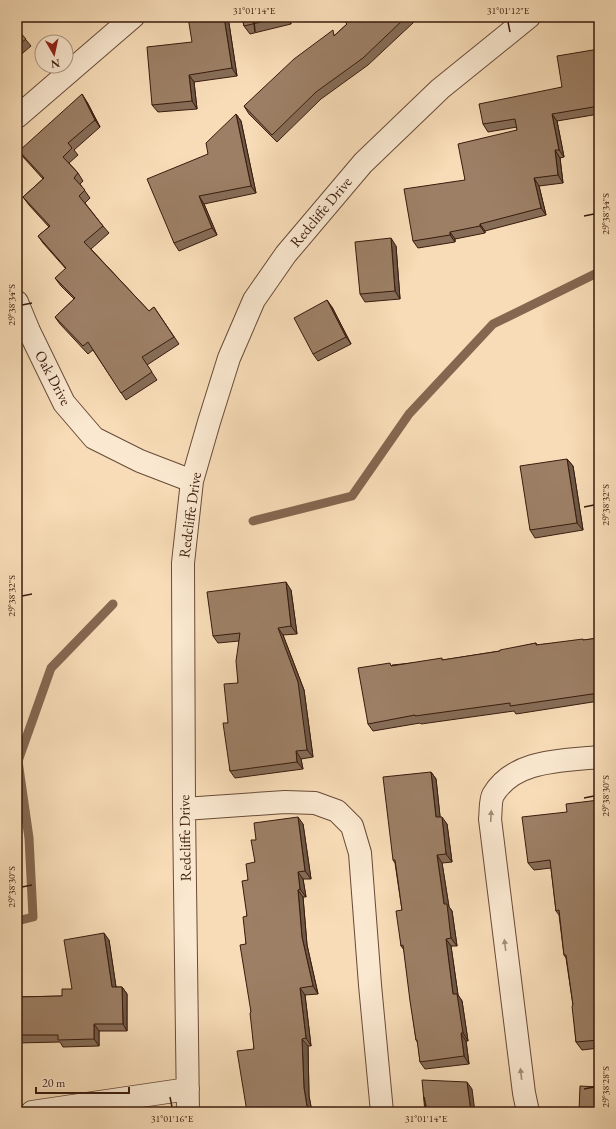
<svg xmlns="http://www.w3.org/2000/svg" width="616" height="1129" font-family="'EB Garamond',serif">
<rect width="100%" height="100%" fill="#f7dcb7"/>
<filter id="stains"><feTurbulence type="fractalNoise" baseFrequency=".005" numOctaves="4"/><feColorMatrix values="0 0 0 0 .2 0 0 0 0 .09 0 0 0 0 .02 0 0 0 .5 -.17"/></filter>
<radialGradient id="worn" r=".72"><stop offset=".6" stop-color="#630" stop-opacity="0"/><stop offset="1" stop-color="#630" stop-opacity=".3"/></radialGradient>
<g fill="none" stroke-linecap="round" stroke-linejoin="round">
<!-- stream -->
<path stroke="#856750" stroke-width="9" d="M253,521L352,496L409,414L493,324L599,272
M17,921L33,917L29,838L18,761L51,668L113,604"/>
<defs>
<path id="minor" d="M17,117L133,17
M17,302L29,331L64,403L94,438L140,461L192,481
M184,809L285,802L315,803L337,811L352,826L360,853L370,985L382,1112
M32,1112L188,1089
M188,1112L184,809L183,563L192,481L209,422L229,358L254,300L286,254L363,163L440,89L529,17
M528,1112L524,1093L490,819C491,812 490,801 493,795C514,759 563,761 599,757"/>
</defs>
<!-- minor casing -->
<use href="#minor" stroke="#694b38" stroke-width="24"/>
<!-- minor -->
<use href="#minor" stroke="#fae8d0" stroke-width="22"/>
</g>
<!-- wall -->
<path fill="#866d57" stroke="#3a1b0d" d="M17,17H24L25,19L17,25Z
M224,17H228L237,76L194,82L197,109L158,112L152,105L192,42Z
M242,17H289L291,24L250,34L244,26Z
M351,17H410L414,22L368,65L321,99L277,142L249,114L244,106L336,34L347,24Z
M17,29L31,46L17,58Z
M599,49V114L557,121L564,157L560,158L563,183L539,186L546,215L485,231V233L455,239V242L418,248L413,241L465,180L517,130V127L488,132L483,124L562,87Z
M87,102L100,127L74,150L78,155L69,163L78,173L83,181L80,184L90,198L85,203L103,226L109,233L91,249L149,311L154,307L179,344L147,365L157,380L126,400L93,350L88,354L60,324L55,317L74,299L61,286L55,278L66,269L43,243L38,236L49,227L29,205L23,197L43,179L24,158L19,151Z
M236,114L241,121L256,193L204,204L217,235L179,251L174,243L208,154Z
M396,246L400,299L365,302L360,294Z
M332,307L351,344L318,361L313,354Z
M567,459L573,466L583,530L535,538L530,530Z
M291,590L297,634L283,635L304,690L313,757L301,759L303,769L235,778L230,771L228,723L238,683L239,641L218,643L213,636Z
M599,638V701L516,714L514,711L421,724L420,723L373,731L368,724L392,665L443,660L500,651L536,643L537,645L584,640Z
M431,772L436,779L440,817L447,824L452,862L442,863L449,907L452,911L457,946H451L458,995L462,1001L468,1041H466L469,1064L425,1069L420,1062L418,1043L416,1040L404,950L401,946L402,910L395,863L393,860Z
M599,800V1048L582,1050L576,1042L573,1005L566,958L564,955L559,915L556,911L551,868L534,870L528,863L567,812Z
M303,824L311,879H303L306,897H303L307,945L318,994L305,995L311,1046H308L309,1096L312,1112H247L254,1049L246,944L248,880L255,862L256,840Z
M109,940L116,987H122L127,994V1031H99V1046L63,1047L60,1042L17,1043V997L62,996L72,989Z"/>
<!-- shaded-wall -->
<path fill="#6d5947" stroke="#3a1b0d" d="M224,17H228L237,76L232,68Z
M286,17H289L291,24Z
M189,75L194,82L197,109L192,101Z
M82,94L87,102L100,127L95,120Z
M236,114L241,121L256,193L251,186Z
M552,114L557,121L564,157L559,150Z
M555,150L560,158L563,183L558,175Z
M534,178L539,186L546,215L541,208Z
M199,196L204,204L217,235L212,228Z
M480,224L485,231V233L480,226Z
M450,232L455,239V242L450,235Z
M391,238L396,246L400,299L395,291Z
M327,300L332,307L351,344L346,337Z
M567,459L573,466L583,530L577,523Z
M286,582L291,590L297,634L291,626Z
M278,628L283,635L304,690L313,757L307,750Z
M296,751L301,759L303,769L297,762Z
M431,772L436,779L441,825L436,817Z
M298,817L303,824L311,879L305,871Z
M442,817L447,824L452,862L446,854Z
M437,855L442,863L449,907L452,911L457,946L451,938L444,904Z
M298,872L303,879L306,897L300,889Z
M298,890L303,897L307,945L318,994L313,986L302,937Z
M104,933L109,940L117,994L112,987Z
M446,939L451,946L458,995L462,1001L468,1041L463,1033L453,994Z
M122,987L127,994V1031L123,1024Z
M300,988L305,995L311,1046L306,1038Z
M94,1024L99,1031V1046L94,1039Z
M461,1033L466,1041L469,1064L464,1056Z
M302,1039L308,1046L309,1096L312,1112H308L304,1088Z
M467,1082L472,1089L475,1112H471Z"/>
<!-- building -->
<path fill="#9c7f65" stroke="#3a1b0d" d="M188,17H224L232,68L189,75L192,101L152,105L147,47L192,42Z
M242,17H282L244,26Z
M351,17H406L363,58L316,92L272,135L244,106L294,59L333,30L334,36L347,24L345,22Z
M17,29L26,39L17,46Z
M599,49V106L552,114L559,150H555L558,175L534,178L541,208L480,224V226L450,232V235L413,241L404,189L465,180L458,144L517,130L515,119L483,124L479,104L562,87L557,56Z
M82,94L95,120L68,143L72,148L63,157L78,173L74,178L85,190L79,196L103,226L84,242L149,311L154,307L174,337L142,357L152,372L121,393L88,342L83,346L55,317L75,298L55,278L66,268L38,236L50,226L23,197L44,178L19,151Z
M236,114L251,186L199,196L212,228L174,243L147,179L208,154L206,143Z
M391,238L395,291L360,294L355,242Z
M327,300L346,337L313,354L294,318Z
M567,459L577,523L530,530L520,466Z
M286,582L291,626L278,628L298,682L307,750L296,751L297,762L230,771L223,723H228L224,684L238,683L236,661L240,633L213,636L207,592Z
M599,638V693L510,706V703L415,716V715L368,724L358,668L390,663L391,666L442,658V660L500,651V650L536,643V645L583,639V640Z
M431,772L436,817H442L446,854L437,855L444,904H447L451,938L446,939L453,994H457L463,1033H461L464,1056L420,1062L417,1040H416L410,1001L403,945L401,946L396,911L402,910L395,860H393L383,777Z
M599,800V1040L576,1042L572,1006L573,1005L566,955H564L559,910L556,911L550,860L528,863L522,817L567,812L566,804Z
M298,817L305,871L298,872L300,889L298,890L302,937L313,986L300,988L306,1038L302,1039L304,1088L308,1112H247L237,1051L254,1049L250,1013L251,1012L240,945L246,944L243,917L247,916L242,881L248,880L246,864L255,862L251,840H256L254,823Z
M104,933L112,987H122L123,1024H94V1039L58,1040V1035H17V997L62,996V989H72L64,940Z
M422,1080L467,1082L471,1112H425Z
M580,1086L599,1087V1112H579Z"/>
<!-- one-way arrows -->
<defs><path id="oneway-solid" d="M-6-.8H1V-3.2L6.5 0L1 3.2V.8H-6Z"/></defs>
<g fill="#a48c78">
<use href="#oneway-solid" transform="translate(491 816) rotate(-87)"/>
<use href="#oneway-solid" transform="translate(505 945) rotate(-97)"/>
<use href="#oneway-solid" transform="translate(521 1074) rotate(-97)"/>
</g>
<!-- ticks -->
<path fill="none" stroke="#3a1b0d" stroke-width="1.5" d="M254,22L255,32M508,22L510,32M584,216L594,214M22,305L32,303M584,507L594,505M22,596L32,594M584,798L594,796M22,887L32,885M584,1089L594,1087M170,1097L172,1107M424,1097L426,1107"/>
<g text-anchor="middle" stroke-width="4" stroke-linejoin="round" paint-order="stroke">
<!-- street labels -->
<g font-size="15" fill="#3a1b0d" stroke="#fae8d0">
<text transform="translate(321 212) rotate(-50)" y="5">Redcliffe Drive</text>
<text transform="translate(53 378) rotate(62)" y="5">Oak Drive</text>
<text transform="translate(190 515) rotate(-82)" y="5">Redcliffe Drive</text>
<text transform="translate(185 838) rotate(-91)" y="5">Redcliffe Drive</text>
</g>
</g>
<!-- margin -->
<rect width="616" height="1129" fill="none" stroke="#f7dcb7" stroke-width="44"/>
<!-- north arrow -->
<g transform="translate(54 54) rotate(171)"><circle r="19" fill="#fae8d0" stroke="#ad9682"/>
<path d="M0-3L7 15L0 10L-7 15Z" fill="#8f2418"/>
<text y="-6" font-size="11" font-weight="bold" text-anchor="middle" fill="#3a1b0d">N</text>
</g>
<!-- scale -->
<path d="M36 1087v6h93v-6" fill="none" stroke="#3a1b0d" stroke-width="2"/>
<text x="42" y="1087" font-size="12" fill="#3a1b0d" stroke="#fae8d0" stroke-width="3" paint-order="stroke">20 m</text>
<rect x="22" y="22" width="572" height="1085" fill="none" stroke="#3a1b0d" stroke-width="1.5"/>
<g font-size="10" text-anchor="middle" fill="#3a1b0d">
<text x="254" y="14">31°01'14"E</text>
<text x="508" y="14">31°01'12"E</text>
<text transform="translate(605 214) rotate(-90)" y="4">29°38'34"S</text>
<text transform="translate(11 305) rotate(-90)" y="4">29°38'34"S</text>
<text transform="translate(605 505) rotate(-90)" y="4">29°38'32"S</text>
<text transform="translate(11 596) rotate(-90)" y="4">29°38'32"S</text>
<text transform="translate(605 796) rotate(-90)" y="4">29°38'30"S</text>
<text transform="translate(11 887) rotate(-90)" y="4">29°38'30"S</text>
<text transform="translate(605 1087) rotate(-90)" y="4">29°38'28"S</text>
<text x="172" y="1122">31°01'16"E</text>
<text x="426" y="1122">31°01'14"E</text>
</g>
<rect width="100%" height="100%" filter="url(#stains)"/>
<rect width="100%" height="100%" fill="url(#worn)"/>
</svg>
